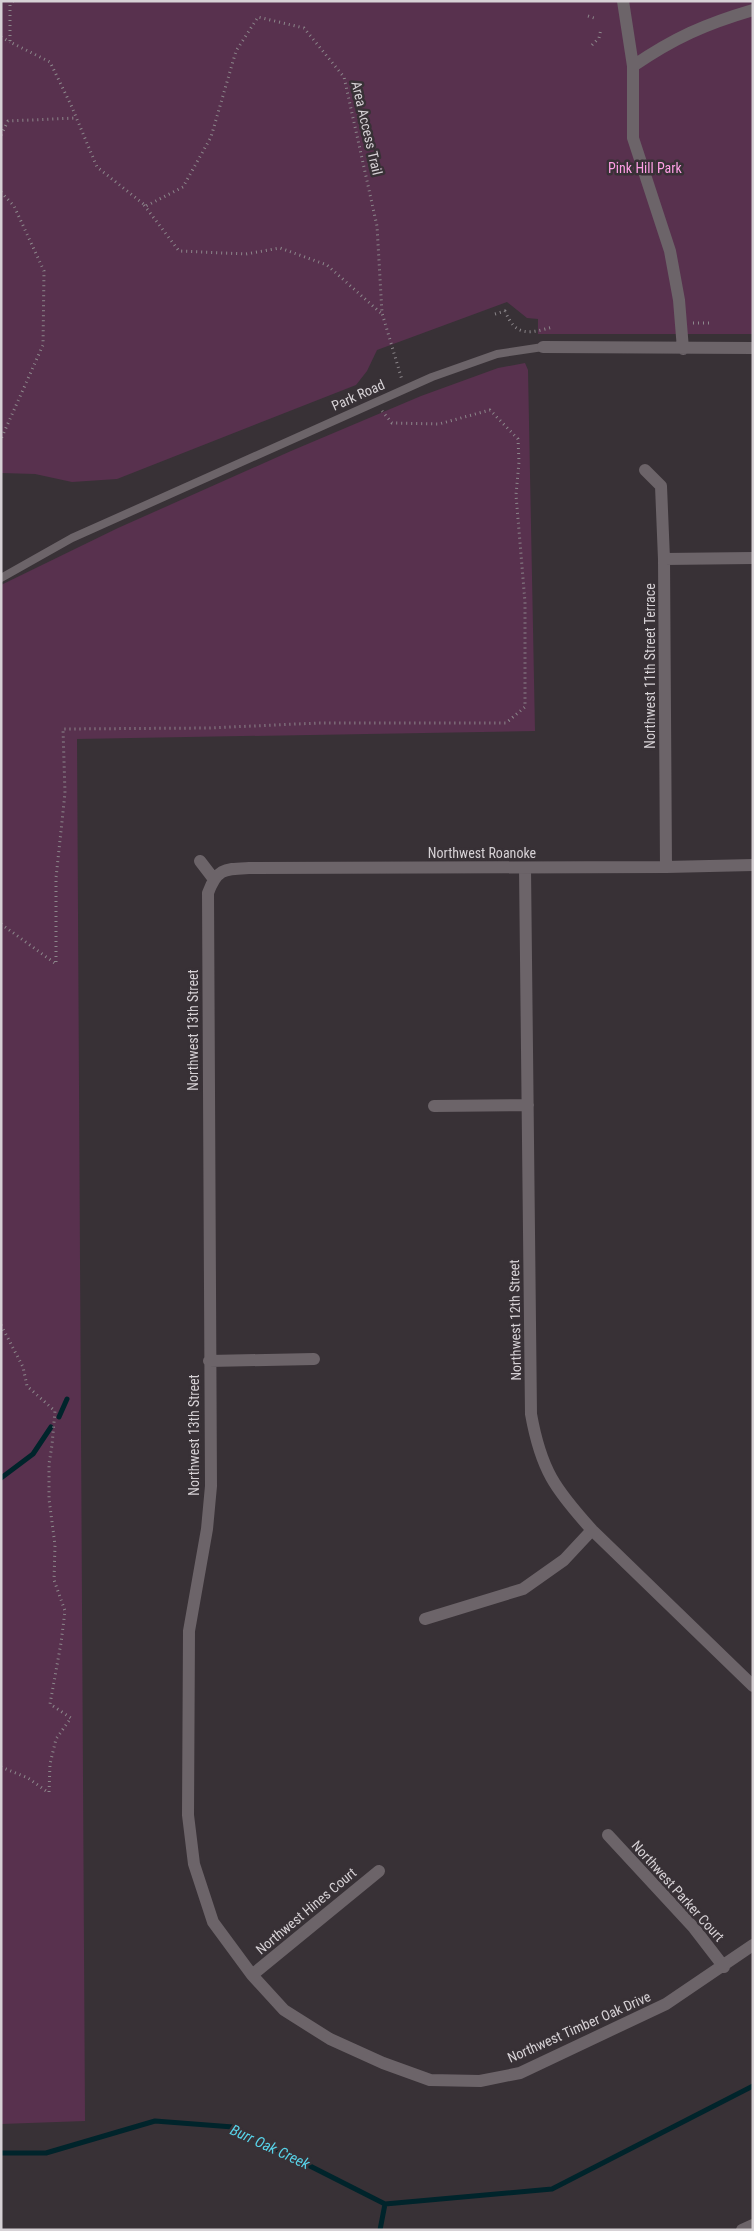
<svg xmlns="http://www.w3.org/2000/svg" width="754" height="2231" font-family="'Roboto Condensed',sans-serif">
<rect width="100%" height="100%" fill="#383136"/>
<!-- green -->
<path fill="#58314e" d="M1,1H753V334H538V319L527,318L507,302L377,350L367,371L356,385L117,479L72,482L35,474L1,473Z
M525,363L528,370L535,731L77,739L85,2121L1,2124V585L118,528L291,451L421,396L498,368Z"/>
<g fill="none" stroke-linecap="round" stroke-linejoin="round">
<!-- stream -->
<path stroke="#00242b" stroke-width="5" d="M59,1417L67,1399
M1,1478L33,1454L51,1427
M1,2153H46L155,2121L233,2127L385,2204
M385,2204L552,2189L753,2086
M380,2230L385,2204"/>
<!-- path -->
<path stroke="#8c878b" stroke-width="3" stroke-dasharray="1 4" stroke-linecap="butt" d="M13,1L10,5V42L50,62L71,105L97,167L146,206L183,187L211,137L236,51L258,17L304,28L344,77L377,226L382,313L402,380
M588,16L597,19
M1,37L10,42
M592,45L599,38L601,29
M1,135L8,121L76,118
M1,192L14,206L44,271L43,345L1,439
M144,205L179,251L246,254L280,248L327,265L383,315
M495,314L505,311C516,338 530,333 553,327
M693,323H710
M1,924L56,964V878L65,793L63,729L209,728L319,723H506L525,707V602L516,495L519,462L518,439L490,410L439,424L392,423L382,411
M1,1325L23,1367L27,1386L55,1411L52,1445L49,1464V1499L55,1545L54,1580L65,1611L61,1643L50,1704L71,1718L56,1739L50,1764L49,1793
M1,1767L28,1778L49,1793"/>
<!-- lane -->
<path stroke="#6c6469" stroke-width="8" d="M1,578L72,538L432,377L497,354L543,347"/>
<!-- street -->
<path stroke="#6c6469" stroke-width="12" d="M623,1L633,66C674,38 705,24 753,10
M633,66V138L670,251L679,300L683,349
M543,347L753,348
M645,470L661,486L664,559L666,867
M664,559L753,558
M200,861L213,878
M753,865L666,867L249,868C225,869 217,868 208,893L211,1486L207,1529L189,1631L188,1815L194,1864L213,1922L252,1975L284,2010L330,2039L383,2063L430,2080L480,2081L520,2073L666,2004L753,1945
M525,868L531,1414C541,1470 555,1489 592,1530L753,1686
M434,1106L528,1105
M209,1361L314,1359
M425,1619L523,1589L564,1560L592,1530
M608,1835L694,1928L724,1967
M252,1975L379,1871
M742,2230L753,2225"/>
</g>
<g text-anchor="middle" stroke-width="5" stroke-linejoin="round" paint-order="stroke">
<!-- street labels -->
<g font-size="14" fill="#d6d1d5" stroke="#383136">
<text transform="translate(367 128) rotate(77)" y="5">Area Access Trail</text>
<text transform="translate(358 395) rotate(-24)" y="5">Park Road</text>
<text transform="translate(650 666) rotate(-90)" y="5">Northwest 11th Street Terrace</text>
<text x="482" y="858">Northwest Roanoke</text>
<text transform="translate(193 1030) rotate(-90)" y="5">Northwest 13th Street</text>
<text transform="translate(515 1320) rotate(-91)" y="5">Northwest 12th Street</text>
<text transform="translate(194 1435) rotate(-90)" y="5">Northwest 13th Street</text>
<text transform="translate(678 1891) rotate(48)" y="5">Northwest Parker Court</text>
<text transform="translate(306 1911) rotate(-40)" y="5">Northwest Hines Court</text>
<text transform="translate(579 2027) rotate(-24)" y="5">Northwest Timber Oak Drive</text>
</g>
<!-- park labels -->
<g font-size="14" fill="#fe9fe5" stroke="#383136">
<text x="645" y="173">Pink Hill Park</text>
</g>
<!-- water labels -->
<g font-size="15" font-style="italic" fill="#58d4ea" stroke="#383136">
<text transform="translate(270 2147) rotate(25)" y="5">Burr Oak Creek</text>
</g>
</g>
<!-- border -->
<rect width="754" height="2231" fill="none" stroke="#d6d1d5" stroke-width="5"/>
</svg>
